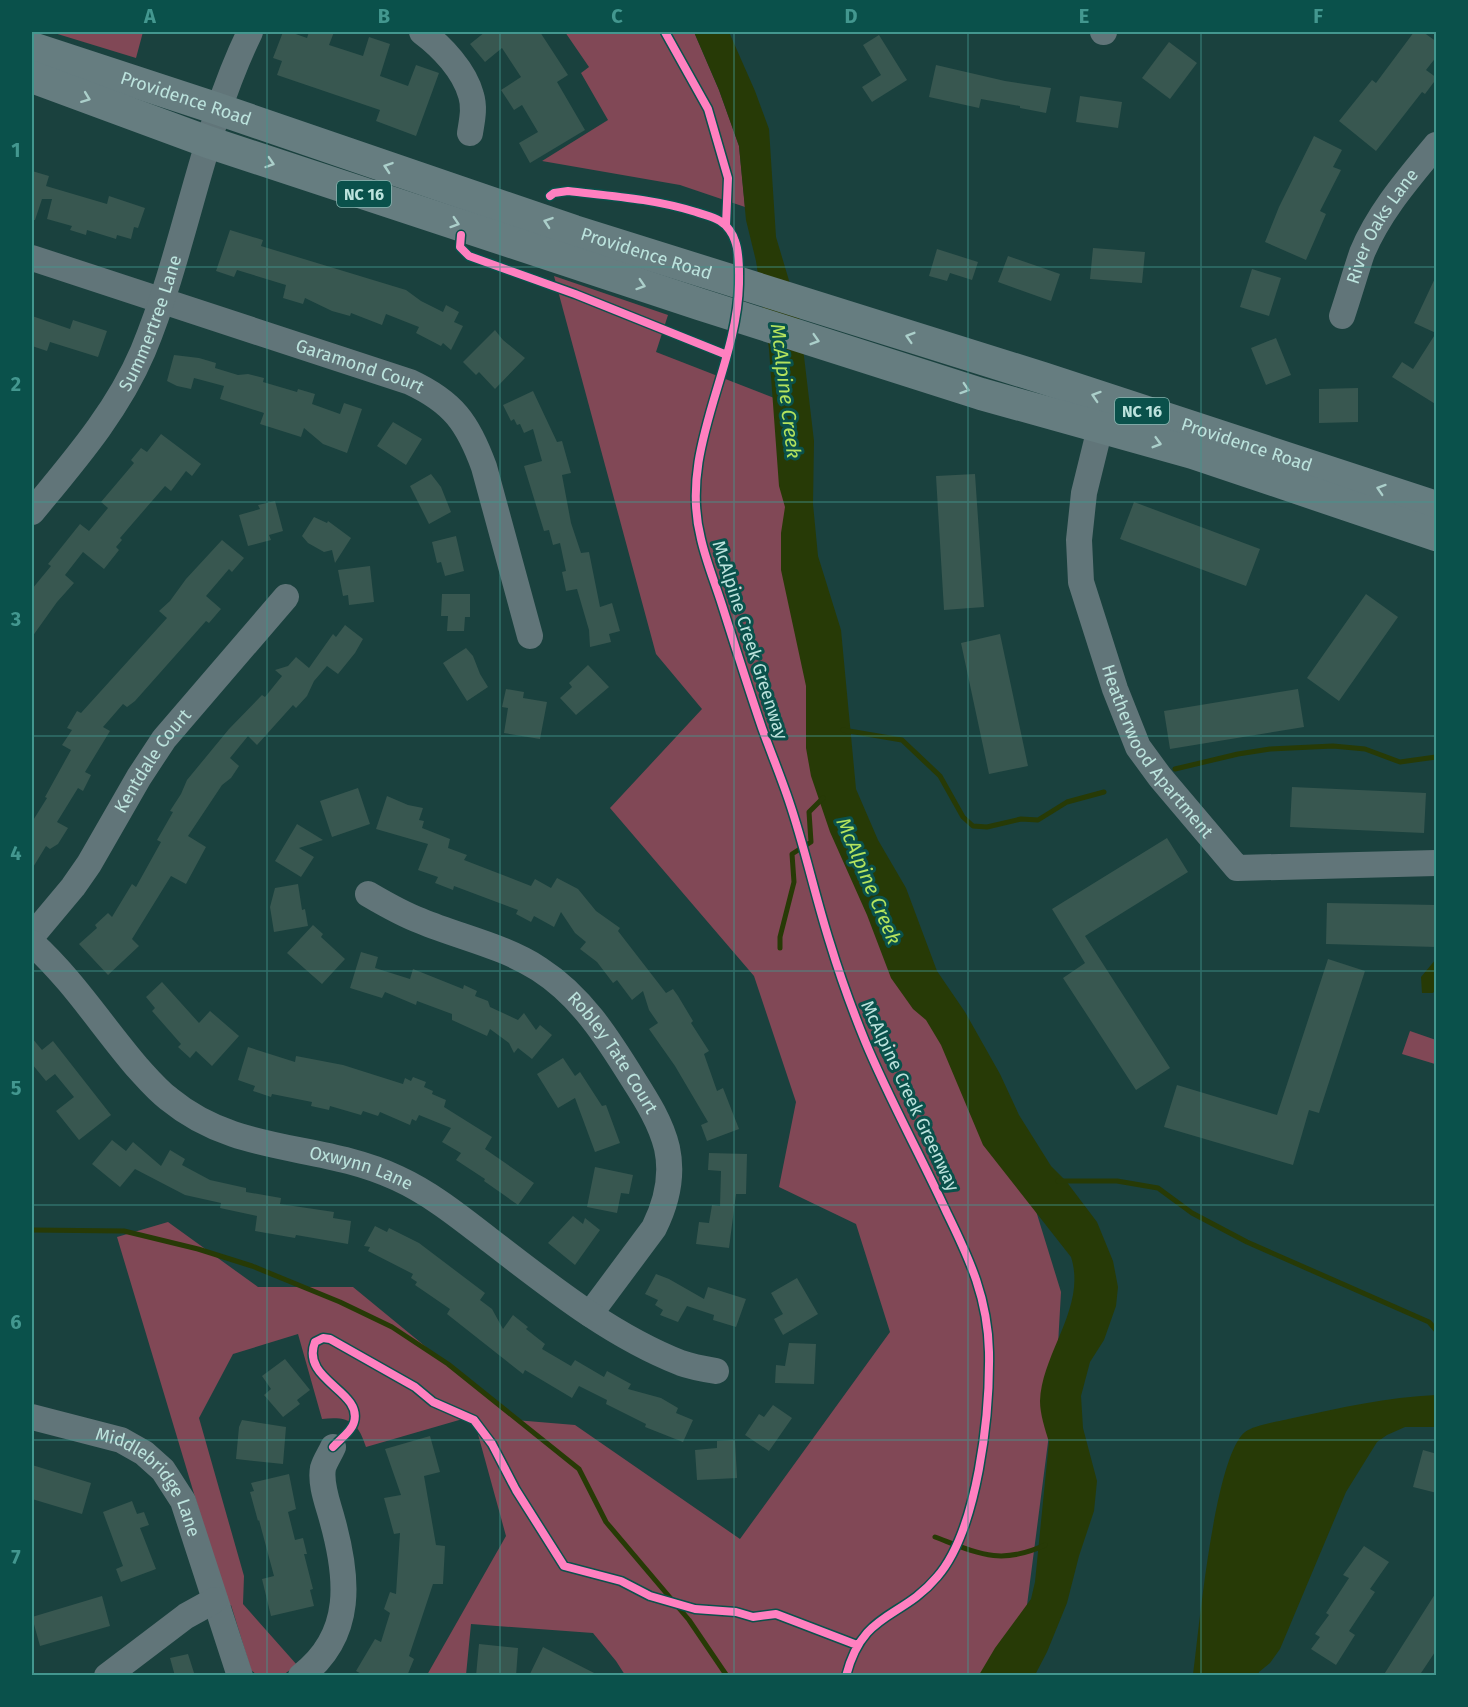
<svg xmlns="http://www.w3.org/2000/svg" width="1468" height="1707" font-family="'Fira Sans',sans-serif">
<rect width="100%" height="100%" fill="#1a413e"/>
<!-- green -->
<path fill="#814856" d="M51,32H143L136,58Z
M565,32H694L719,90L739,146L745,207L680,185L542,161L608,120L581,73L589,67Z
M554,276L668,315L656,352L787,403L829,789L1016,1146L1061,1292L1056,1380L1018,1675H625L616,1661L593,1633L471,1624L466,1675H427L506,1536L473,1416L366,1447C358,1422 349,1416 322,1419L298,1334L233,1354L199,1418L244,1576L243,1604L297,1665L283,1675H257L251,1670L231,1605L228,1607L117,1237L168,1222L258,1287H353L515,1420L575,1425L740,1539L890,1332L856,1224L779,1187L796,1102L754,976L610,808L702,709L656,654Z
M1410,1031L1436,1040L1435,1064L1402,1054Z"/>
<!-- water -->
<path fill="#273a06" d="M694,32H729L755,91L769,129L776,237L799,314L814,441L813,504L818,556L841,630L856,789L878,840L906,888L937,971L965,1012L1000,1074L1019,1115L1051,1166L1066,1181L1097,1222L1113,1261L1118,1287L1116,1306L1104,1340L1090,1362L1081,1396L1083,1428L1097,1481L1094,1511L1079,1556L1067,1603L1047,1652L1035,1675H979L995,1648L1031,1599L1035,1582L1049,1442C1045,1429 1040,1414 1040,1401C1042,1352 1087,1307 1071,1257L983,1145L941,1045L926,1020L913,1009L891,978L867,915L830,832L811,776L806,748V686L781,570V533L785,507L779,486L769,349L756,261L746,220L739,146L719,90Z
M1436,959V989L1433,993H1422L1421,977Z
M1436,1395V1427H1405L1387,1435L1377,1442L1346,1492L1280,1649L1270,1663L1259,1672L1258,1675H1193C1199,1631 1214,1457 1245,1432C1254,1425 1281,1421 1293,1418C1340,1408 1388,1397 1436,1395Z"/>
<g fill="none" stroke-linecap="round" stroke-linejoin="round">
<!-- stream -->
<path stroke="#273a06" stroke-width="5" d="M843,730L902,740L940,776L963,817L973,826L987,827L1021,819L1038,820L1067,802L1104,792
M1175,769L1238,754L1270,749L1333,746L1365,749L1400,762L1436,757
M780,948V937L794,882L792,854L811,842L809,812L823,798
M1058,1181H1117L1158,1188L1192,1213L1247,1242L1429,1322L1436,1330
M32,1230L124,1231L198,1249L252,1266L340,1302L392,1327L448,1364L579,1469L606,1522L689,1620L727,1676
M935,1537C977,1553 1000,1566 1045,1545"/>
</g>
<!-- building -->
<path fill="#385750" d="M283,32H290L307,38L309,32H334L329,45L363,56L369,37L390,44L380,76L408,86L416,65L439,73L416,136L376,121L380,110L277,75L282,61L273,58Z
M485,32H540L568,75L557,82L585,130L530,163L519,143L538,132L522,105L514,110L501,90L521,77L502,48L485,62L470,44Z
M1414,32H1423L1437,42V56L1426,70L1437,78L1425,94L1422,92L1376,151L1339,121L1372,80L1376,83Z
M879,35L907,80L872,102L862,87L881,75L863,45Z
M1169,42L1197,63L1170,99L1142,78Z
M936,65L1005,81L1051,88L1046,113L1020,108V106L981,99L979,108L929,97Z
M1080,96L1122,102L1118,128L1076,122Z
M1314,136L1342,150L1333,167L1341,170L1320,211L1326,214L1306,260L1265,242L1279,207Z
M32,171L49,176L46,186L107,204L109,196L145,208L138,228L134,227L131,239L117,235L116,239L87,230L86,235L70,230L72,226L47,219L52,199H42L35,220H32Z
M230,230L263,240L261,246L406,290L421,301L443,312L446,305L459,312L454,322L463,326L451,350L443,343L441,346L416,333L419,327L386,314L382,325L351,313L350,316L332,311L305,298L303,304L283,298L286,285L237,270L234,277L216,271Z
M1093,248L1145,252L1142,283L1090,279Z
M937,249L978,262L972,280L950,273L947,281L929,276Z
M1008,256L1060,274L1051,301L998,282Z
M1252,269L1281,278L1269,316L1240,307Z
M1437,274V405L1392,377L1402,362L1413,369L1436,333L1414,323Z
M32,316L70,329L73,320L107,331L98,357L50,342L47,351L32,346Z
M495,330L503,340L525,358L495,389L479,372L476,375L463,362Z
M1276,338L1291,375L1266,385L1251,348Z
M174,355L199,358L216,363L215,368L238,375L248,374L264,378L263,382L297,392L298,389L315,394L312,404L340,414L344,403L362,409L347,453L323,444L304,428L301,437L260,424L264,413L220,399L224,386L194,378L191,389L177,386L167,381Z
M1358,388V422L1319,423V389Z
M533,391L557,442L562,441L571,473L562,475L571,523L581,553L589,552L600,607L612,603L620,631L609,634L611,642L590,647L589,630L577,589L566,591L562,572L566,571L560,543L553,545L549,530L544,531L524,466L542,461L533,429L524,433L520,424L517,425L514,419L511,421L503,405Z
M393,422L422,439L406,465L377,446Z
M161,434L201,464L192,476L186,471L171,491L165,486L120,538L122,540L116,547L119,550L104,569L83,552L65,575L74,583L57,602L32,637V589L51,566L48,564L80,524L89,531L108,508L101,502L134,463L131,460L141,448L147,452Z
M431,474L441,487L451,512L429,524L410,486Z
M975,474L984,607L944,610L936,476Z
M275,501L283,531L269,535L271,540L248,546L239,515L260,509L258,505Z
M1134,502L1260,549L1246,586L1120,539Z
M314,517L327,523L328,521L351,538L335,563L332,550L324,552L308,543L302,536Z
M456,536L464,571L445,576L441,562L437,563L432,542Z
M222,540L244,558L232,572L229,569L206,596L221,609L209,623L206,621L135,701L127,707L123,704L103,727L110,731L85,772L91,775L83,791L78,788L57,822L68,828L58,844L50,849L46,846L32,869V822L47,798L45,797L71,750L62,745L72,730L67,728L77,711L81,713L167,618L159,611L170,601L186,579Z
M370,566L374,602L349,605L348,595L343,596L338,570Z
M442,594H470V617H465L464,631H447L448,616H441Z
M1366,594L1398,617L1339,701L1307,678Z
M345,625L363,639L355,653L338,674L327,666L314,681L307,696L296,708L293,705L257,745L248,736L230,758L239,766L231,778L222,785L188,836L206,847L186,884L171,876L132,939L139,946L108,975L79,944L97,928L95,925L108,913L112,917L132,884L136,887L161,842L157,840L173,812L170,811L181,794L187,780L229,729L262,695L265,697L282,676L275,670L288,666L296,657L309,668L333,634L336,637Z
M1000,634L1028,766L989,774L961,643Z
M466,648L473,656L480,674L488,687L467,701L443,663Z
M588,665L609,687L576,715L560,698L572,687L569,683Z
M506,689L524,692L523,698L547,702L540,739L504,733L508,708L502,707Z
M1298,689L1304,727L1170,749L1164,711Z
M1292,787L1426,793L1424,833L1290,827Z
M358,788L370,824L332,837L320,801Z
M387,796L408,805L423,808L419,820L424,821L422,828L450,839L448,848L467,855L464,860L531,886L535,879L551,888L557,878L578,889L596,911L620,928L618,931L666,993L673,989L678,996L693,1021L691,1023L709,1051L704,1054L717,1091L723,1088L739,1129L707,1141L701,1125L708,1122L675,1066L649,1029L658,1023L649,1010L643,991L632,1000L617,980L613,983L597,962L580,949L586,942L575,933L561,912L554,927L534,916L531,922L516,914L518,910L454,886L453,890L435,883L438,877L418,870L428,844L376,829Z
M297,824L323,840L299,848L314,857L301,877L275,861Z
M1167,838L1188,872L1085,936L1170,1068L1136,1090L1063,978L1085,963L1052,909Z
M298,884L302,910L305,909L308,926L274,932L270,907L275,888Z
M1327,903L1437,905V947L1326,944Z
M313,925L323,934L321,937L345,959L322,984L287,953Z
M361,952L378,957L375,968L410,979L413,969L463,989L464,985L477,991L475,996L488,1001L490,1007L518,1020L524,1013L536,1030L540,1025L552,1035L532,1059L518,1048L514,1053L509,1043L490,1029L487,1036L452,1020V1014L417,1001L416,1005L385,992L382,998L350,988Z
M1328,959L1365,971L1319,1113L1309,1110L1293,1165L1164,1127L1177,1085L1277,1115Z
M162,982L199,1023L210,1011L239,1036L212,1066L196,1051L190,1058L178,1047L181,1044L152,1011L155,1008L146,997Z
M32,1038L42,1050L53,1041L111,1115L79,1140L56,1111L74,1097L55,1074L46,1081L32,1064Z
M248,1047L295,1062L296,1056L343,1065L403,1084L405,1078L411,1081L413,1077L426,1082L424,1087L433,1091L432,1094L446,1100L444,1107L492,1137L485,1149L534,1183L518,1205L484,1181L485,1179L456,1160L461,1153L442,1142L451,1128L419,1115L416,1121L412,1119L410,1125L380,1112L378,1116L363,1111L361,1115L330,1106L329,1110L311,1106L312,1102L272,1094L271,1097L253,1091L255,1086L238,1080Z
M563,1058L575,1076L580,1072L602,1106L606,1105L620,1143L595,1152L575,1098L558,1108L537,1074Z
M112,1140L126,1151L133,1142L161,1166L170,1150L185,1159L182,1165L210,1180L246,1188V1192L281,1198L280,1204L334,1212L333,1218L351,1221L348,1244L296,1235L295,1238L255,1231L257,1216L220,1208L221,1203L185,1195L135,1169L120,1187L92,1164Z
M709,1153L747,1154L746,1194H736L729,1248L696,1244L699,1222L709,1223L712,1205L720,1206L721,1171L708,1170Z
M595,1167L633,1175L629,1194L621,1193L617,1213L587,1207Z
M573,1216L583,1224L585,1218L600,1230L575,1265L548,1243Z
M375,1226L387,1232L389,1228L419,1243L485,1293L480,1300L492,1309L503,1329L513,1315L528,1327L526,1329L545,1344L542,1349L571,1366L575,1360L604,1377L607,1371L631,1384L628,1389L661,1398L678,1408L676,1413L693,1420L683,1442L645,1427L646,1424L606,1404L607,1400L579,1386L572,1398L525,1370L523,1374L447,1314L450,1309L415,1285L417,1282L411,1278L413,1274L368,1251L370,1247L364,1246Z
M656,1274L669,1279L704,1299L708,1287L746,1299L736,1327L713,1320L714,1315L687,1306L678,1322L660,1315L663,1310L655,1305L658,1300L645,1294Z
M797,1278L818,1314L783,1335L774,1319L783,1314L771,1293Z
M789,1343L816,1344L814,1384L775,1383L776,1365L785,1366Z
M285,1359L310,1390L297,1400L300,1404L283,1417L264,1395L271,1389L262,1376Z
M773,1405L792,1418L769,1451L745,1435L759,1414L764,1417Z
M242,1420L286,1427L283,1464L236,1459L239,1427Z
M430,1436L440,1472L424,1476L436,1545L445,1546L443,1584H433L409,1656L414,1659L407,1676H365L356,1671L375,1639L381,1642L390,1613L384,1609L390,1592L396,1594L400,1533L394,1534L384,1498L401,1495L385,1449Z
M735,1440L737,1478L697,1480L695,1450L717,1448V1441Z
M1423,1450L1437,1454V1493L1413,1487Z
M32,1465L91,1483L82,1514L32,1499Z
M289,1474L296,1509L288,1512L295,1540L303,1538L307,1554H304L313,1589L310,1590L314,1606L271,1616L262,1579L274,1576L259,1520L258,1521L250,1492L254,1491L251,1483Z
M132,1501L137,1514L144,1512L149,1525L140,1528L156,1569L121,1582L116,1569L123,1566L103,1512Z
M1364,1546L1389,1562L1370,1589L1375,1592L1349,1631L1355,1635L1336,1665L1311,1649L1320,1637L1315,1634L1329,1615L1326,1613L1349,1578L1343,1575Z
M1437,1591V1649L1419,1676H1383Z
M102,1596L110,1626L40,1646L32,1617Z
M479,1644L518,1648L516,1676H476Z
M543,1647L600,1676H529Z
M188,1654L195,1676H175L170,1658Z"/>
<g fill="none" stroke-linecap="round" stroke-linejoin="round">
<!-- minor -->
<g stroke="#617579" stroke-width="26">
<path d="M422,32C442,47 464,70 471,95C475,108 472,120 470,133"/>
<path d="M1103,32H1104"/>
<path id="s1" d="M32,258L410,382C453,402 468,423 484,467L530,636"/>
<path id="s2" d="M1342,316C1349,295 1355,274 1362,253C1379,212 1408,179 1436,145"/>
<path id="s3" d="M1100,428L1084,493L1079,540L1081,582L1115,689L1138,747L1160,777L1237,868L1436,863"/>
<path id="s4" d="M32,512C74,461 117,412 143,351C186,247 201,133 250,32"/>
<path id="s5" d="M368,894C385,904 402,914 421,921C459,937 504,946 539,969C581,996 607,1037 633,1079C647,1101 661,1123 667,1148C673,1176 666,1204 654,1228L590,1314"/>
<path id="s6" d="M32,936L73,887L89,864L139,777L164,739L286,597"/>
<path id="s7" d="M32,943C72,979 102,1026 137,1067C147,1078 157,1090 169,1099C238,1156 320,1142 397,1178C432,1194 461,1218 491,1241C551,1287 610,1335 681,1363C692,1367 704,1369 716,1371"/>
<path id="s8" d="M32,1417L121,1440L144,1453L163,1470L183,1501L240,1676"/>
<path d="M107,1676L186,1616L215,1600"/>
<path d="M301,1676C355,1635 348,1576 332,1519C328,1504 320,1484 323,1468C325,1461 330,1454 333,1447"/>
</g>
<!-- major -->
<g stroke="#667d80" stroke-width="32">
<path id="s9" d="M32,48L218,109L574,231L1043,378L1436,507"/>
<path d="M32,77L208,142L699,304L981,394L1193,453L1436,535"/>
</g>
<defs>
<path id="cycleway" d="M665,32L708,109L728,178L726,225
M550,196L554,193L568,191C611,196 655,199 696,212C704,215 713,216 720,221C727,225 733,234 735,241C740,254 739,271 739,284C737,370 678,450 701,539C706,561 715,583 722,605C735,646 748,687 762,728C771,753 781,777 789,801C805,848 815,896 830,943C840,976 852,1009 865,1041C889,1099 921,1156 947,1213C970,1260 988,1299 989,1352C990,1414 978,1530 937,1577C901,1620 863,1610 846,1676
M461,235L460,247L469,256L575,294L727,355
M333,1447C339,1440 352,1431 354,1422C363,1391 300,1380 315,1342L323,1338L330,1339L415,1387L433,1402L474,1420L492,1444L516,1490L564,1566L621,1581L650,1596L695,1609L736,1612L753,1617L776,1614L857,1645"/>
</defs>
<!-- cycleway casing -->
<use href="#cycleway" stroke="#0a514b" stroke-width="11"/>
<!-- cycleway -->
<use href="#cycleway" stroke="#ff80c0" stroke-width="8"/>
</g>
<!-- one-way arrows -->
<defs><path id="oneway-chevron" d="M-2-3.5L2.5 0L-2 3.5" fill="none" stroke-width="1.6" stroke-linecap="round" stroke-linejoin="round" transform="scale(1.5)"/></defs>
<g stroke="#abcfca">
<use href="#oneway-chevron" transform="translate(86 98) rotate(21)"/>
<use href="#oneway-chevron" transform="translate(270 163) rotate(18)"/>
<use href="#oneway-chevron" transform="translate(388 167) rotate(-161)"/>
<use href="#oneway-chevron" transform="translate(548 222) rotate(-161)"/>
<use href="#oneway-chevron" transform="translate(455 223) rotate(18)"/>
<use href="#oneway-chevron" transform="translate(641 285) rotate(18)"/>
<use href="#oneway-chevron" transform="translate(910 337) rotate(-163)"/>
<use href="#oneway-chevron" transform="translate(815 340) rotate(17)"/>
<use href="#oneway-chevron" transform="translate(965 389) rotate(18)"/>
<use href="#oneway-chevron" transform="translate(1096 396) rotate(-162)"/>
<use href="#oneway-chevron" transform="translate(1157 443) rotate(16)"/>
<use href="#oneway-chevron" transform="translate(1381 489) rotate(-162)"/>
</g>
<!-- grid -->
<path fill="none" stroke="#43978f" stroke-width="1.5" stroke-opacity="0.55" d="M267,32V1676M500,32V1676M734,32V1676M968,32V1676M1201,32V1676M32,267H1436M32,502H1436M32,736H1436M32,971H1436M32,1205H1436M32,1440H1436"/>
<g text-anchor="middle" stroke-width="6" stroke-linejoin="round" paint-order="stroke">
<!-- shield labels -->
<g fill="#0a514b" stroke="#87b7b1" stroke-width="1.5">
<rect x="337" y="181" width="54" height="26" rx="4.5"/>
<rect x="1115" y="398" width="54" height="26" rx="4.5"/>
</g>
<g font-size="16" font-weight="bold" fill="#bce3dd">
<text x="364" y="200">NC 16</text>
<text x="1142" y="417">NC 16</text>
</g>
<!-- street labels -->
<g font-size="18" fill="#bce3dd" stroke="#0a514b">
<text dy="6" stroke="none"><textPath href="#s9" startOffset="162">Providence Road</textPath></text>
<text dy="6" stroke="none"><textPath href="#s2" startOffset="99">River Oaks Lane</textPath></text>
<text dy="6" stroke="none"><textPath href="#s9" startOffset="648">Providence Road</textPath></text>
<text dy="6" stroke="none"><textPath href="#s4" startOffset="225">Summertree Lane</textPath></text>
<text dy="6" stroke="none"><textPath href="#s1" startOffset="345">Garamond Court</textPath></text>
<text dy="6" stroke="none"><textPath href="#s9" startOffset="1278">Providence Road</textPath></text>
<text transform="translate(750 640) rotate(72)" y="6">McAlpine Creek Greenway</text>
<text dy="6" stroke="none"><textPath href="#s3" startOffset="344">Heatherwood Apartment</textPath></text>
<text dy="6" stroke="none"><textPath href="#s6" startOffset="213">Kentdale Court</textPath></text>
<text dy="6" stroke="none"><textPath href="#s5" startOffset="300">Robley Tate Court</textPath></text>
<text transform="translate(910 1096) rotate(65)" y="6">McAlpine Creek Greenway</text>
<text dy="6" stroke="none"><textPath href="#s7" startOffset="414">Oxwynn Lane</textPath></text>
<text dy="6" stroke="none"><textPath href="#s8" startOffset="142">Middlebridge Lane</textPath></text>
</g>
<!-- water labels -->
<g font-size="20" font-style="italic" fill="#b4e35d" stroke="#0a514b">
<text transform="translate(786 391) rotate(83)" y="7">McAlpine Creek</text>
<text transform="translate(869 881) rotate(67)" y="7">McAlpine Creek</text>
</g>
</g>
<!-- border -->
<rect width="1468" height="1707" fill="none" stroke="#0a514b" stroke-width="66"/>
<rect x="33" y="33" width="1402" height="1641" fill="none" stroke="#43978f" stroke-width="2"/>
<g font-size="20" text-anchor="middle" font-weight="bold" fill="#43978f">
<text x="150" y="23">A</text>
<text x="384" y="23">B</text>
<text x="617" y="23">C</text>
<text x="851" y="23">D</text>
<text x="1084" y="23">E</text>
<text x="1318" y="23">F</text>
<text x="16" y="157">1</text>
<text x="16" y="391">2</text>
<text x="16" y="626">3</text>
<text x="16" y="860">4</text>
<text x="16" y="1095">5</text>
<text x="16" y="1329">6</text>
<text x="16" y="1564">7</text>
</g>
</svg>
